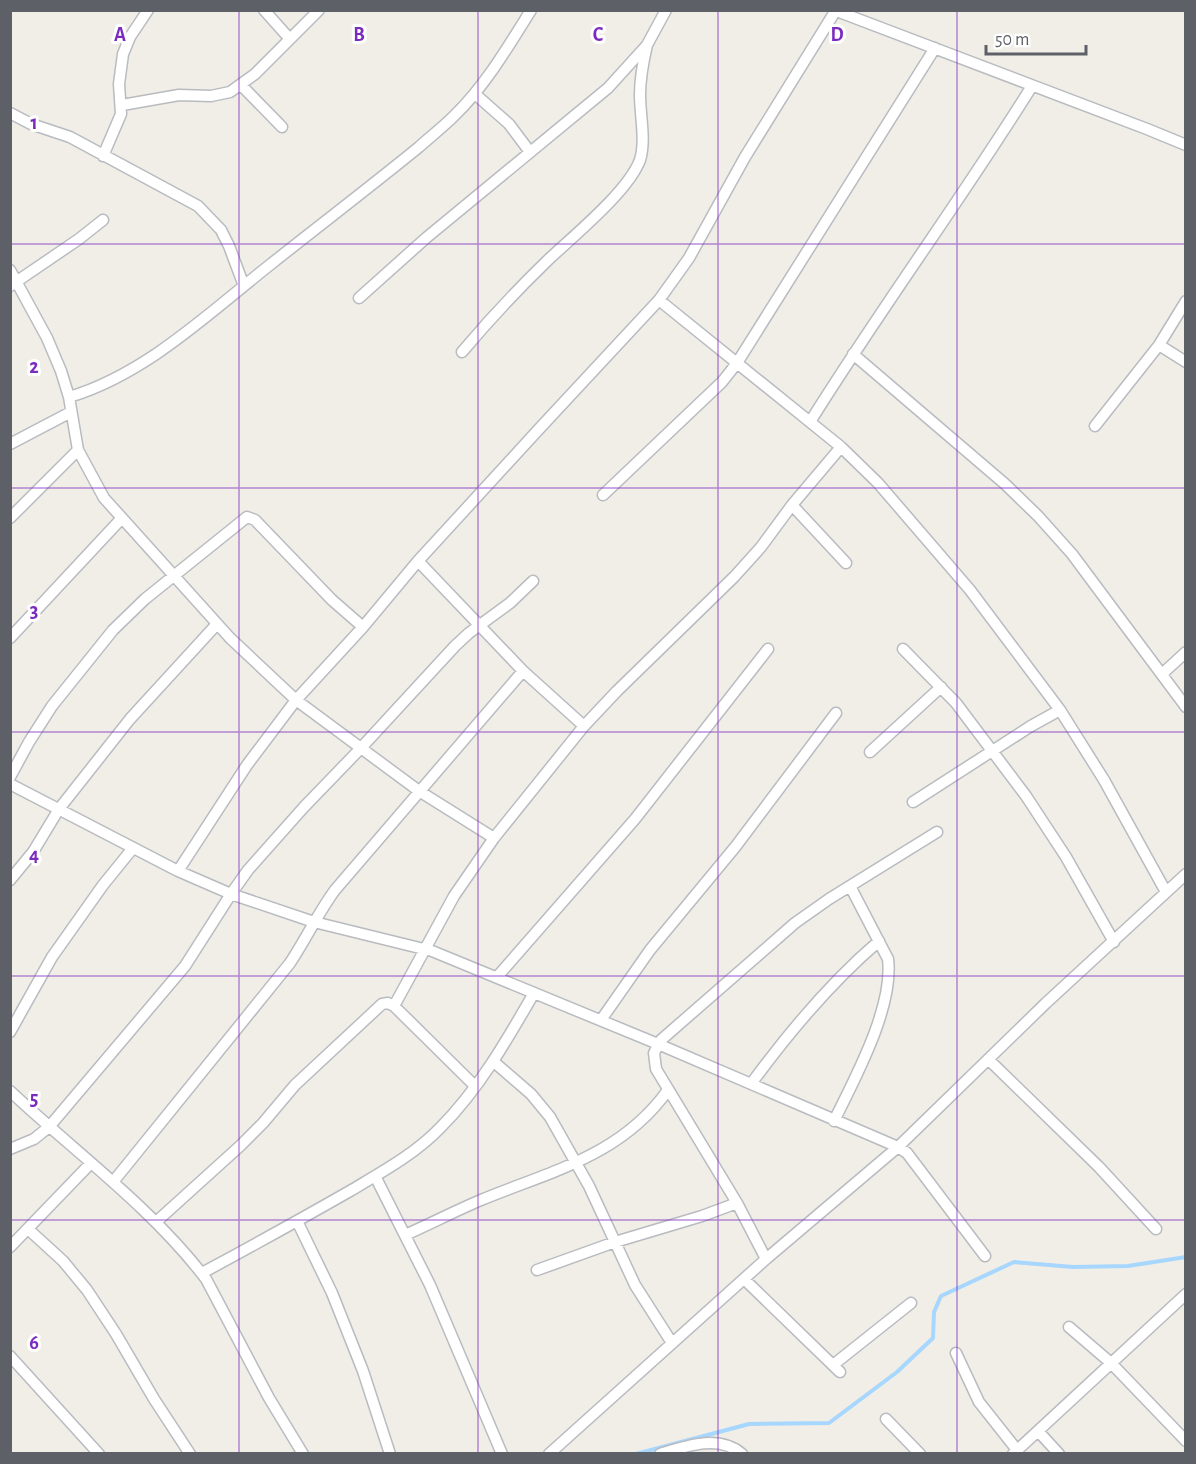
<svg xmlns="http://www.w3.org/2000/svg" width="1196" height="1464" font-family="'Alegreya Sans',sans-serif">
<rect width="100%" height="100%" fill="#f0eee6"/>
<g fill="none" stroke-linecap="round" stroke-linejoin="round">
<!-- stream -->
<path stroke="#a7d6ff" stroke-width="4" d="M636,1454L749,1424L829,1423L897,1372L933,1338L934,1312L941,1296L1014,1262L1073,1267L1128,1266L1186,1257"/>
<defs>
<path id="street" d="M264,10L289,38
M834,10L1147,129L1186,145
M241,85L282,127
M475,94L509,124L530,152
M122,105L179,95L211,96L230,92L255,74L319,10
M10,113L31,124L70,137L198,206L221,230L229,246L244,286
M103,156L121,114L119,84L123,54L130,37L148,10
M10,270L47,338L61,371L69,397L78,450L104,498L230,638L296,700L419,791L494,838
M10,286L79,239L103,220
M359,298L426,238L608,88L647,45L666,10
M659,300L841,447L878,483L970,590L1060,710L1104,780L1166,892
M1159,345L1186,362
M462,352C489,320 517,290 547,261C572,237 628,192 640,160C646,140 640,116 640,95C640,78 643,62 647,45
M853,354L1005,484L1038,516L1072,554L1186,707
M69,397C146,374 209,313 271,264C320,225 370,187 419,147C430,137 443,127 454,116C485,86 508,47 531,10
M810,422C881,308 961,200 1032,86
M1095,426L1159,345L1186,301
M10,444L71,412
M603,495L722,382L737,363L935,48
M792,505L846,563
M10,518L78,450
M418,561L523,671L584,726
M10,638L122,518
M903,649L956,703L1026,796L1066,857L1114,942
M1162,674L1186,652
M870,752L941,687
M10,777L29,742L52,706L113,630L145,599L247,517L255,520L332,600L363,627
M10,784L178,871L231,894L314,922L432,951L658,1044L898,1147L907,1153L985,1256
M913,802L1031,726L1060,710
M178,871L247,765L296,700L363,627L418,561L539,429L659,300L689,258L745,157L836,10
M10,880L33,852L59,809L130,719L217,624
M497,977L635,819L768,649
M394,1006L454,896L494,838L584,726L617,691L734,577L761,547L792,505L841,447
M601,1020L650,950L736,846L836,713
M10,1032L52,957L103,885L133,848
M989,1060L1099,1167L1156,1229
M494,1062L531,1094L550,1117L589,1186L635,1285L672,1343
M751,1084C789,1032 830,983 879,941
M10,1091C76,1153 151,1207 206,1279L269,1398L303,1454
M834,1121C855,1078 894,1007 888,959L850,886
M10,1149L34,1139L49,1127L185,966L231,894L248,870L304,807L361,748L455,646L469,633L510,603L533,581
M375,1176L430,1285L502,1454
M113,1182L290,963C306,939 318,913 335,890L523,671
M297,1221L332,1293L363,1371L390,1454
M156,1222L240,1146L263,1123L295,1085L382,1004L388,1003L394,1006L475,1086
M28,1229L63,1261L87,1290L116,1334L154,1399L190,1454
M405,1235C430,1224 455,1211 481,1200C551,1171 621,1156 668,1090
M10,1247L91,1163
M766,1259L737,1203L656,1069L654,1053L661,1040L795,923L829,899L937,832
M537,1270L615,1242L702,1216L737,1203
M202,1273C252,1246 301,1219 350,1191C382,1172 415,1154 440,1128C479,1089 507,1040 534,993
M744,1279L840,1372
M1069,1327L1111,1363L1186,1441
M956,1353L979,1402L1017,1450
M10,1356L99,1454
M833,1365L911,1303
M886,1419L920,1454
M1038,1431L1059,1454
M549,1454L766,1259L898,1147L1046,1003L1186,874
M660,1454C686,1446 719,1434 742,1454
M1013,1454L1186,1294"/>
</defs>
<!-- street casing -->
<use href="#street" stroke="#b8bbc0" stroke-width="13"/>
<!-- street -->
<use href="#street" stroke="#fff" stroke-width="10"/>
</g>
<!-- grid -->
<path fill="none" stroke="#7b2cbf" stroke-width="1.5" stroke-opacity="0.55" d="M239,10V1454M478,10V1454M718,10V1454M957,10V1454M10,244H1186M10,488H1186M10,732H1186M10,976H1186M10,1220H1186"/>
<g font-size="20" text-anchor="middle" font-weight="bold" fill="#7b2cbf" stroke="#fff" stroke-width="6" stroke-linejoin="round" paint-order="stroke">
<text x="120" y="41">A</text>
<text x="359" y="41">B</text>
<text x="598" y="41">C</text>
<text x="837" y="41">D</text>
<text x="34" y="129">1</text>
<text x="34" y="373">2</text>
<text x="34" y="617">3</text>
<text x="34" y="861">4</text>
<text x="34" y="1105">5</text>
<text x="34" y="1349">6</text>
</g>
<!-- border -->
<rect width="1196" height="1464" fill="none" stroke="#5d6167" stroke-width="24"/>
<!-- scale -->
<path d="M986 45v9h100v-9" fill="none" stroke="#5d6167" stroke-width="3"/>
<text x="995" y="45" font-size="18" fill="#5d6167" stroke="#ffffff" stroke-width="4.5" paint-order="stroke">50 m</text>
</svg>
